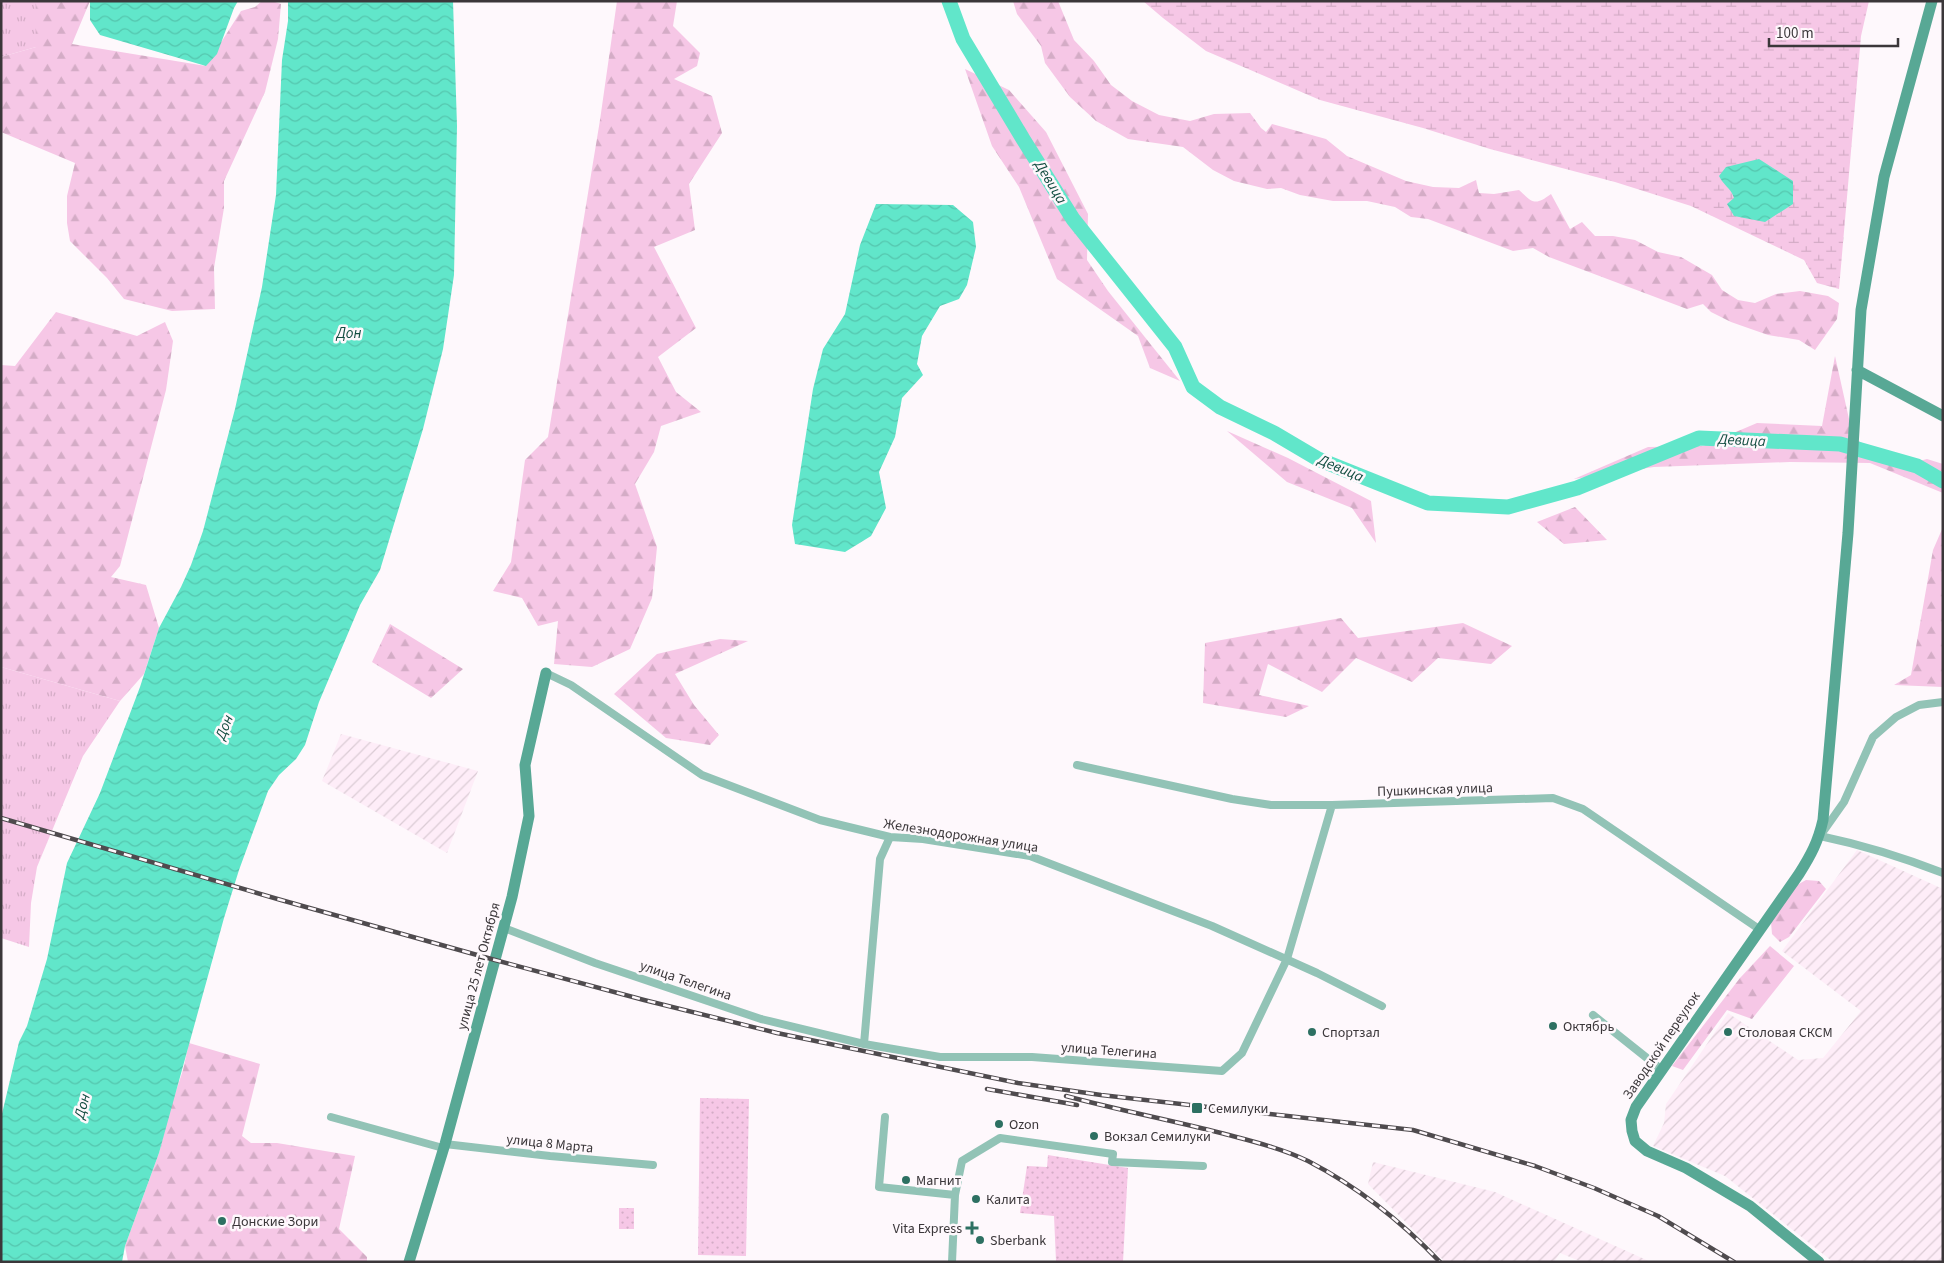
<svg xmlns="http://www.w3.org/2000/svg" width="1944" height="1263" font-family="'Source Sans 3',sans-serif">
<defs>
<pattern id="industrial-furrows" width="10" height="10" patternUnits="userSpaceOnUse" patternTransform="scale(1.25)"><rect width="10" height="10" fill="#feedf8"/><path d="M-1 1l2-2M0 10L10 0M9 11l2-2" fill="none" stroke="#dbccd5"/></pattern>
<pattern id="grass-tufts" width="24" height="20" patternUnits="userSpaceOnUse" patternTransform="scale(1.25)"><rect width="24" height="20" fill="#f6c7e6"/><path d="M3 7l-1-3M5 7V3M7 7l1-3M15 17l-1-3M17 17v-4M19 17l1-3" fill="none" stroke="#d4acc6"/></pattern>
<pattern id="forest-firs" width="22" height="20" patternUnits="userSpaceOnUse" patternTransform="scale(1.25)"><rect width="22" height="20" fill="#f6c7e6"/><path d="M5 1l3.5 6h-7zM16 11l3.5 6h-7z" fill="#d4acc6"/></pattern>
<pattern id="wetland-marsh" width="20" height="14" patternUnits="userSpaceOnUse" patternTransform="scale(1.25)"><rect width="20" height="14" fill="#f6c7e6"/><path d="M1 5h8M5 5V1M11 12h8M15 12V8" fill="none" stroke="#d4acc6"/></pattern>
<pattern id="park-dots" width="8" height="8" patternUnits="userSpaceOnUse" patternTransform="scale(1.25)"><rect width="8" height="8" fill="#f6c7e6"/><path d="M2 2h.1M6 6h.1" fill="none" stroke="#d4acc6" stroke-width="1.8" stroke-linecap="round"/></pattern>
<pattern id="water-waves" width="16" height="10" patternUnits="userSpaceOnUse" patternTransform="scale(1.25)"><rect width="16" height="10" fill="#61e6ca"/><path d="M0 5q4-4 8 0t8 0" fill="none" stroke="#55c6ae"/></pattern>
</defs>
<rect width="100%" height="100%" fill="#fef8fc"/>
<!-- industrial -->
<path fill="url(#industrial-furrows)" d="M341,734L478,771L447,853L322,781Z
M1857,850L1943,889V1262H1833L1725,1176L1653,1146L1664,1123L1666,1104L1728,1013L1798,1060L1823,1058L1861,1011L1782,951Z
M1373,1162L1495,1192L1651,1262H1582L1560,1253L1554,1262H1445L1368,1184Z"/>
<!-- grass -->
<path fill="url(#grass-tufts)" d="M1,1H36V47L1,57Z
M1,667L120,701L83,756L37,867L31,903L29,947L1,938Z"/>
<!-- forest -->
<path fill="url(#forest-firs)" d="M36,1H90L72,44L206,66L241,11L255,7L262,1H272L281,4L278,39L265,92L224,181V208L214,268L215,309L172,311L124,299L107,278L70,241L67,223V196L75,163L1,132V57L36,47Z
M617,1H677L673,26L700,53L697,66L674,79L712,96L722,133L689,184L695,230L654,247L696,328L658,357L676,392L701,412L661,426L654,452L635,484L657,547L652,598L630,649L592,667L554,664L558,621L538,626L522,598L493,591L511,562L525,460L548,437L600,120Z
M1013,1H1058L1074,40L1094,61L1111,85L1132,101L1159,115L1190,121L1214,114L1250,113L1261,128L1266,132L1272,124L1326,139L1347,156L1406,181L1433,187L1459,188L1476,180L1479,193L1494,194L1519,190C1533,203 1535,206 1551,194L1570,229L1582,222L1595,236H1613L1635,240L1658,252L1681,257L1712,275L1722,290L1738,300L1755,303L1776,294L1800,291L1828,296L1839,303L1837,319L1815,350L1799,340L1768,335L1731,322L1711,312L1703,304L1687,309L1549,257L1533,248L1513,251L1428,219L1411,217L1395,207L1367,201H1333L1300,195L1281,188L1267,189L1234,181L1213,170L1183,147L1128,139L1096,121L1070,97L1045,63L1041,46L1017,14Z
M965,69L1009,90L1046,132L1088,214L1087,260L1108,291L1180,381L1150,368L1138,336L1057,279L1019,187L992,146Z
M56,312L137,336L165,322L173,341L166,390L120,566L111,577L146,585L159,628L144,674L120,701L1,667V365L15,366Z
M1835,356L1853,437L1896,467L1927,459L1943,464V493L1870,463L1790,462L1654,467L1574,479L1648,447L1703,446L1757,423L1822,426Z
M1227,431L1288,458L1371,501L1376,543L1352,508L1287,482Z
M1575,507L1607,540L1564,544L1537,522Z
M1943,527V687L1894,685L1911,675L1933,550Z
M1341,618L1358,638L1463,623L1512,646L1491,664L1438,658L1412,682L1356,658L1322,692L1268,664L1259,695L1309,706L1286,717L1203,703L1205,643Z
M390,624L463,669L431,698L372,662Z
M720,639L748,641L675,674L694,705L719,735L710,745L666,738L614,694L657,654Z
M1806,880L1819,881L1826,889L1789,937L1780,942L1772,934L1771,922L1797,885Z
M1770,946L1794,966L1752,1019L1727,1010L1683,1070L1672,1066L1740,978Z
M189,1043L260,1064L242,1136L251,1143H277L355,1156L339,1229L367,1257V1262H128L125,1246L159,1153L170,1109L183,1070Z"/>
<!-- wetland -->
<path fill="url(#wetland-marsh)" d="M1143,1H1869L1861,36L1839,289L1817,283L1804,260L1691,206L1615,182L1490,149L1423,128L1320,100L1206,51L1163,18Z"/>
<!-- park -->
<path fill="url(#park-dots)" d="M700,1098L749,1099L746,1256L698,1255Z
M1048,1155L1128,1168L1123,1262L1056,1261L1054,1216L1020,1213L1027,1166L1047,1167Z
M619,1208H634V1229H619Z"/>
<!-- water -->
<path fill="url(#water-waves)" d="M90,1H238L234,8L217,54L206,66L100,35L90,20Z
M288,1H453L457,126L454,275L443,349L423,429L380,570L360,605L319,702L305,745L296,759L279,775L268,791L239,870L224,918L159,1153L125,1246L122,1262H1V1118L19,1042L27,1026L47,959L67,863L100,793L140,687L159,628L181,587L191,565L203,531L235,409L262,287L276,195L282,60L288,21Z
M1759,159L1793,181V204L1765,222L1734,216L1727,204L1734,198C1731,188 1723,185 1719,176L1726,167Z
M876,204L953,205L973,222L976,247L967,285L959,299L940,306L922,336L917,364L923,375L902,398L895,437L879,472L886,508L871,536L845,552L795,544L792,525L813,389L823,349L845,314L860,245Z"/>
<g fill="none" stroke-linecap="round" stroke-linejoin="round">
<!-- river -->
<path stroke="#61e6ca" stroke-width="15" d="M949,1L963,39L1023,139L1073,219L1175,347L1193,387L1220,407L1274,433L1318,459L1428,503L1508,507L1577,488L1699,438L1840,444L1917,466L1943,481"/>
<!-- street -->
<path stroke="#92c3b6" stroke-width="8" d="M546,673L571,685L702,775L820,820L890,837L923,839L1030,856L1212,926L1317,973L1382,1006
M1943,702L1919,705L1896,717L1873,737L1844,802L1820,836C1863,845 1902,857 1943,873
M1077,765L1232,799L1271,805H1332L1553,798L1583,809L1759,929
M504,928L595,963L761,1019L864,1044L940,1057H1032L1222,1071L1242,1053L1287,959L1332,805
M1593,1015L1662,1070
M864,1044L880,859L890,837
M331,1117L443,1148
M885,1117L879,1187L955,1195
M445,1144L550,1156L653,1165
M952,1262L955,1195L962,1161L1000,1138L1113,1154L1112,1162L1203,1166"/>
<!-- secondary -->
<path stroke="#58a895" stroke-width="11" d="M1857,370L1943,416
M409,1262L445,1144L512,897L529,816L525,765L546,673
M1819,1262L1750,1206L1686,1168L1647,1151L1635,1141L1632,1131L1631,1120L1636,1107L1799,874C1811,855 1818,842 1823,820L1848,533L1861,310L1884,177L1932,1"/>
<defs>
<path id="rail" d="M1,818L281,900L495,960L644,1000L777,1033L1018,1083L1101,1095L1413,1130L1535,1166L1594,1188L1658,1216L1734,1262
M987,1089L1077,1105
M1066,1096C1118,1110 1170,1120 1221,1133C1251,1141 1281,1148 1308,1161C1358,1187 1402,1222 1440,1262"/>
</defs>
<!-- rail casing -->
<use href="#rail" stroke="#4f4b4e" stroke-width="4.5"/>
<!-- rail -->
<use href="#rail" stroke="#fef8fc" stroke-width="2.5" stroke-dasharray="8" stroke-linecap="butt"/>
</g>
<!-- markers -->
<g fill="#2d7062" stroke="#fef8fc" stroke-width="2">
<circle cx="1553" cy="1026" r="5"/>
<circle cx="1312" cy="1032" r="5"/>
<circle cx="1728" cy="1032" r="5"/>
<rect x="1191" y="1102" width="12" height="12" rx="2.5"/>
<circle cx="999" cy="1124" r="5"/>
<circle cx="1094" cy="1136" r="5"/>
<circle cx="906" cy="1180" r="5"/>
<circle cx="976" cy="1199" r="5"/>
<circle cx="222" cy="1221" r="5"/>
<path d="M969.5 1220.5h5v5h5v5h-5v5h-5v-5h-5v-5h5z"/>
<circle cx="980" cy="1240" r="5"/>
</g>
<g text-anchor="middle" stroke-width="5" stroke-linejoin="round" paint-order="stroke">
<!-- street labels -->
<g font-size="14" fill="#3b373a" stroke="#fef8fc">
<text transform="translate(1435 789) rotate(-2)" y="5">Пушкинская улица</text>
<text transform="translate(961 835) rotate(9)" y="5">Железнодорожная улица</text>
<text transform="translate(478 966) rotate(-75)" y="5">улица 25 лет Октября</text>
<text transform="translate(686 980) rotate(19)" y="5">улица Телегина</text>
<text transform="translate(1661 1045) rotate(-56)" y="5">Заводской переулок</text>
<text transform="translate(1109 1050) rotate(4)" y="5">улица Телегина</text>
<text transform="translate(550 1143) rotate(6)" y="5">улица 8 Марта</text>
</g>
<!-- poi labels -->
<g font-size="14" fill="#3b373a" stroke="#fef8fc" text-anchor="start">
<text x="1563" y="1031">Октябрь</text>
<text x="1322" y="1037">Спортзал</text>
<text x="1738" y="1037">Столовая СКСМ</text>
<text x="1208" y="1113">Семилуки</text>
<text x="1009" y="1129">Ozon</text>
<text x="1104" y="1141">Вокзал Семилуки</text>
<text x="916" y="1185">Магнит</text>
<text x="986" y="1204">Калита</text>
<text x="232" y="1226">Донские Зори</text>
<text x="962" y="1233" text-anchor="end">Vita Express</text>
<text x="990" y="1245">Sberbank</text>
</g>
<!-- water labels -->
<g font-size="15" font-style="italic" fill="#134d41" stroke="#fef8fc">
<text transform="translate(1051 182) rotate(59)" y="5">Девица</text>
<text x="349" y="338">Дон</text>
<text transform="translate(1742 440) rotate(3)" y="5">Девица</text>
<text transform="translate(1341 468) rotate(23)" y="5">Девица</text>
<text transform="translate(224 727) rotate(-68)" y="5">Дон</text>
<text transform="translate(82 1106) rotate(-75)" y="5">Дон</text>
</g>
</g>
<!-- border -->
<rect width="1944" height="1263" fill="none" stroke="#3b373a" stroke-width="5"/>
<!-- scale -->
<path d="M1769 38v8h129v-8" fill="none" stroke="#3b373a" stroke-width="2.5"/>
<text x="1776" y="38" font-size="15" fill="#3b373a" stroke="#fef8fc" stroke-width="4" paint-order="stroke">100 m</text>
</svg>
